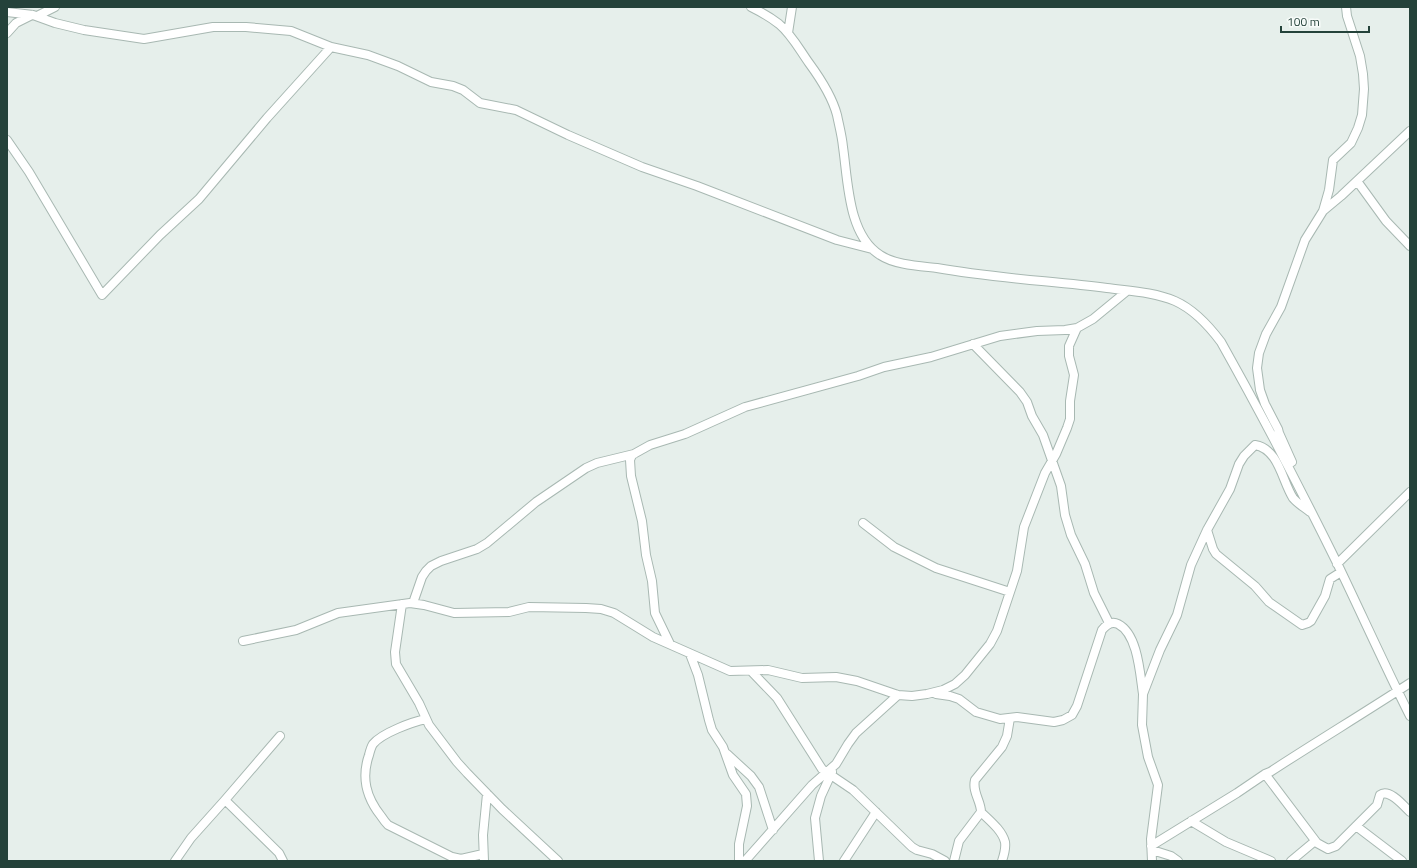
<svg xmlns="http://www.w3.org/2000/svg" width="1417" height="868" font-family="'Titillium Web',sans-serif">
<rect width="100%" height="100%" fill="#e6efeb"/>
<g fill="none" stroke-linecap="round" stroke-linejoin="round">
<defs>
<path id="minor" d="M751,7C761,12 770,17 779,24C792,35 799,49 809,63C820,78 832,96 837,115C839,125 842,136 843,147C848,181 848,235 880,255C895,265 920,266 937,268C993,278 1051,281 1107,288C1129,291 1154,292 1175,301C1193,309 1209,326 1221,342C1262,415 1301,490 1338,565C1362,615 1385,666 1410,716
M7,12L33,15L55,23L84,30L144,39L213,27H246L291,31L331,47L368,55L398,66L431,82L453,86L463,90L480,103L516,110L568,135L642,167L697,186L837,240L872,249
M37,16L55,7
M7,33L16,23L32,15
M788,33L792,7
M7,140L29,172L102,295L160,235L199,199L267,118L331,47
M1357,181L1386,221L1410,246
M1323,211L1341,196L1410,131
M973,344L1020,392L1027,402L1032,416L1043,435L1061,486L1065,515L1071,535L1085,564L1094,593L1109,623
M1292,462L1279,433L1278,429L1265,404L1260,390L1257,368L1259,353L1266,334L1281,307L1305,240L1323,211L1329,190L1333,160L1351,143L1358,128L1362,115L1364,89L1363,74L1360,56L1347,16L1346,7
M863,523L894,547L936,568L1010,592
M1207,530L1213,549L1216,554L1255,586L1269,602L1302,625L1308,623L1311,621L1325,596L1330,579L1341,572
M1337,564L1410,492
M413,603L422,577L426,571L431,566L441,561L477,549L487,543L536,502L586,468L597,463L634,454
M402,604L395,652L396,664L419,703L429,725L457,762L467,773L502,809L558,861
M243,641L296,630L338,613L410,603L424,605L454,613L509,612L529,607L586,608L601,609L614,613L653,637L730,671L768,670L802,678L836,677L857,681L898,695L912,696L927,694L943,690L955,684L965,675L990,644L997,631L1017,571L1024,527L1045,473L1056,454L1067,428L1070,419V401L1074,375L1069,356V346L1077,328
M670,644L655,613L652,581L646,555L642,521L631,476L630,460L632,455L650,445L685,434L745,407L858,376L884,367L931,357L1000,336L1037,331L1065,330L1077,328L1093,319L1127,291
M690,654L698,675L709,720L712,730L723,747L733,775L746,794L747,806L739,844V861
M752,672L777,698L822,769L853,790L912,847L917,850L932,854L945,861
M936,694L950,696L959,699L976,712L1000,719L1017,717L1054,722L1063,720L1072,715L1077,706L1102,630C1107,624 1112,621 1118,624C1138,634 1140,674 1143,694
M426,719C412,722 382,733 373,744C371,747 370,751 369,755C361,778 366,797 381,816C383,819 385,822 388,825L452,857L461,859L483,854
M727,754L751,776L759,787L773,830
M1265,774L1317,843L1328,849L1336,846L1377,805L1380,795C1389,788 1403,805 1410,812
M225,800L279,853L283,861
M981,812C989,820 1002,830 1005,842C1006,848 1004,855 1002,861
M1191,821L1226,842L1271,861
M1356,826L1402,861
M1151,846L1237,793L1265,774L1270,772C1316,742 1364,713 1410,683
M1152,850L1171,856L1178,861
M175,861L191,838L225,800L280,736
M484,861L483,835L487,794
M745,861L812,785L836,764L848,744L856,733L898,695
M819,861L815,818L821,796L832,772
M844,861L876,812
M954,861L959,841L981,812C981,801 972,792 975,780L1002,747L1007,736L1010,718
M1152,861L1151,839L1158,785L1148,757L1142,725L1143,694L1160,650L1177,615L1191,565L1207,530L1230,489L1239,464L1244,456L1255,445C1279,449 1282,481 1293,498C1298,504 1304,507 1310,512
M1291,861L1315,841"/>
</defs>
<!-- minor casing -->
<use href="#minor" stroke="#a8b8b2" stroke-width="10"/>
<!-- minor -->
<use href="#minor" stroke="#fff" stroke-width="8"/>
</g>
<!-- border -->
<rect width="1417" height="868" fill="none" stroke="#24423a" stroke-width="16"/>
<!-- scale -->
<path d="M1281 26v6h88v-6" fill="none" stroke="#24423a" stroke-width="2"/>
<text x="1287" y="26" font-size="12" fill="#24423a" stroke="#f7fbf9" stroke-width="3" paint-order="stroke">100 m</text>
</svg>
